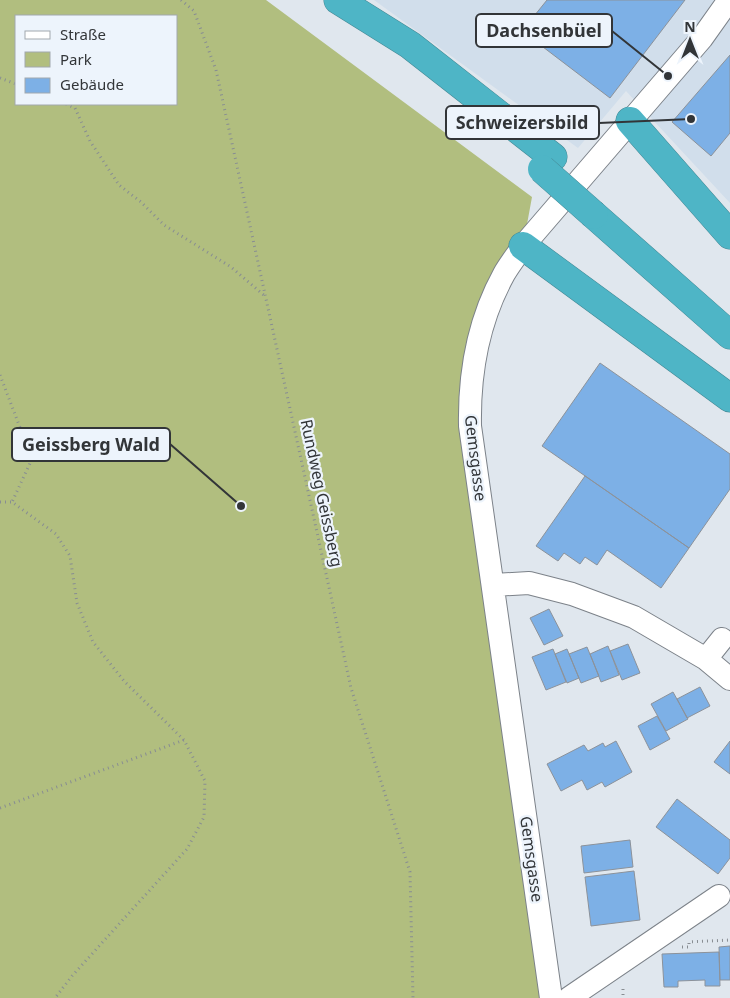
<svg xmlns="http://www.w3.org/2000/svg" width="730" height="998" font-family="'Noto Sans',sans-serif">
<rect width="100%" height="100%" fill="#e0e7ee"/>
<!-- built -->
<path fill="#d1deeb" d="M374,0H730V203L626,91L578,148Z"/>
<!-- green -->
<path fill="#b1be7f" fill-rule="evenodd" d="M0,0H266L532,197L523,246L473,367L551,998H0ZM16,16H176V104H16Z"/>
<!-- building -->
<path fill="#7db0e6" stroke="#8c929a" d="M547,0H685L610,98L522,31Z
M730,55V133L711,156L672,122Z
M600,363L730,454V489L689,548L542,446Z
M585,476L689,548L661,588L607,550L597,565L585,557L580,564L564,553L558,561L536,546Z
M549,609L563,636L544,645L530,618Z
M628,644L640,673L622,680L610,651Z
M608,646L619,675L601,682L590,654Z
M587,647L599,676L581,683L569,654Z
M553,649L566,682L546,690L532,657Z
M567,649L579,678L567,683L555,654Z
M700,687L710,706L687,718L677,699Z
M673,692L688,719L666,731L651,704Z
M657,716L670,739L650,750L638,726Z
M616,741L632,772L605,787L602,782L587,790L582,780L561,791L547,764L584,745L588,751L603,743L605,747Z
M730,741V774L714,762Z
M677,799L730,840V858L718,874L656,827Z
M630,840L633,867L584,873L581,846Z
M634,871L640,920L591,926L585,877Z
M730,946V980H720L719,947Z
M719,952L720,986H705V980L678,981V987H664L662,954Z"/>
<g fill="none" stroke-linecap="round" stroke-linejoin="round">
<defs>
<path id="minor" d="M494,585L529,583L572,594L634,617L706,659L730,679
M706,659L722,639
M551,998L470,426C469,374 478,321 504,274C509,265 517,255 523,246L702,38L729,0
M569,998L719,896"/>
<path id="highway" d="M338,0L410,45L553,157
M630,121L730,235
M594,215L730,335
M523,246L730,398"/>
</defs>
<!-- minor casing -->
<use href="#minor" stroke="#7c8289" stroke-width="24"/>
<!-- highway casing -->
<use href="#highway" stroke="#448894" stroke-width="29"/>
<!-- path -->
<path stroke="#888d92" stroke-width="3" stroke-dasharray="1 4" stroke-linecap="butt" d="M181,0L194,11L216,70L351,688L410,872L413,998
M0,78L16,84
M66,104L75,108L90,141L119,185L141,202L164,225L231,267L266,297
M0,375L32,459L12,502
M0,502H12L56,534L70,556L77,603L93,642L124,681L184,740L205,781L204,817L187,849L72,976L55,998
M0,808L184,740
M682,947H689V942L730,940
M623,989V998"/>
<!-- minor -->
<use href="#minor" stroke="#fff" stroke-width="22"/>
<!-- highway -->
<use href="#highway" stroke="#4eb5c6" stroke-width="28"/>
<defs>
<path id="highway-bridge" d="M542,169L594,215"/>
</defs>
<!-- highway-bridge casing -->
<use href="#highway-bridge" stroke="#448894" stroke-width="29" stroke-linecap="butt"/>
<!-- highway-bridge -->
<use href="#highway-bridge" stroke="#4eb5c6" stroke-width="28"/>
</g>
<g text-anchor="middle" stroke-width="4.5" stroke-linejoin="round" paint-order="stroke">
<!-- street labels -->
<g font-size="16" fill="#323538" stroke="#edf4fc">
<text transform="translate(476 458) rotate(83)" y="6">Gemsgasse</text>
<text transform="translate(322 493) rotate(78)" y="6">Rundweg Geissberg</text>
<text transform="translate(532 859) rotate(82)" y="6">Gemsgasse</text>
</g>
</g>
<!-- callouts -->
<path fill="none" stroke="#323538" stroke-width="2" d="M668 76L612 31M691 119L599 123M241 506L170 444"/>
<g fill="#323538" stroke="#edf4fc" stroke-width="2">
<circle cx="668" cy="76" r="5"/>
<circle cx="691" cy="119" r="5"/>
<circle cx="241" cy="506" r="5"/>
</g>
<g fill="#edf4fc" stroke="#323538" stroke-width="2">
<rect x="476" y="14" width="136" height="33" rx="5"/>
<rect x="446" y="106" width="153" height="33" rx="5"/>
<rect x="12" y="428" width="158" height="33" rx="5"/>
</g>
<g font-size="18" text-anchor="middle" font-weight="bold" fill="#323538">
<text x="544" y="37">Dachsenbüel</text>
<text x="522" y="129">Schweizersbild</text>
<text x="91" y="451">Geissberg Wald</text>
</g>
<!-- legend -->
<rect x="15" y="15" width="162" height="90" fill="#edf4fc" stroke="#a2a8ae"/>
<rect x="25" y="31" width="25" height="8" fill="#ffffff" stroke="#a2a8ae"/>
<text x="60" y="40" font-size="15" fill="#323538">Straße</text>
<rect x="25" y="52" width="25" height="15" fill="#b1be7f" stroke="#a2a8ae"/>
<text x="60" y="65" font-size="15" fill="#323538">Park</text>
<rect x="25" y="78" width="25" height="15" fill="#7db0e6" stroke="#a2a8ae"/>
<text x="60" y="90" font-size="15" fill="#323538">Gebäude</text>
<!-- north arrow -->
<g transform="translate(690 40)" stroke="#edf4fc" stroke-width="4" paint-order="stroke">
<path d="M0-4L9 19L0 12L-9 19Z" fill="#323538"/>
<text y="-8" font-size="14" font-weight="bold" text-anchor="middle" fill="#323538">N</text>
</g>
</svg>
